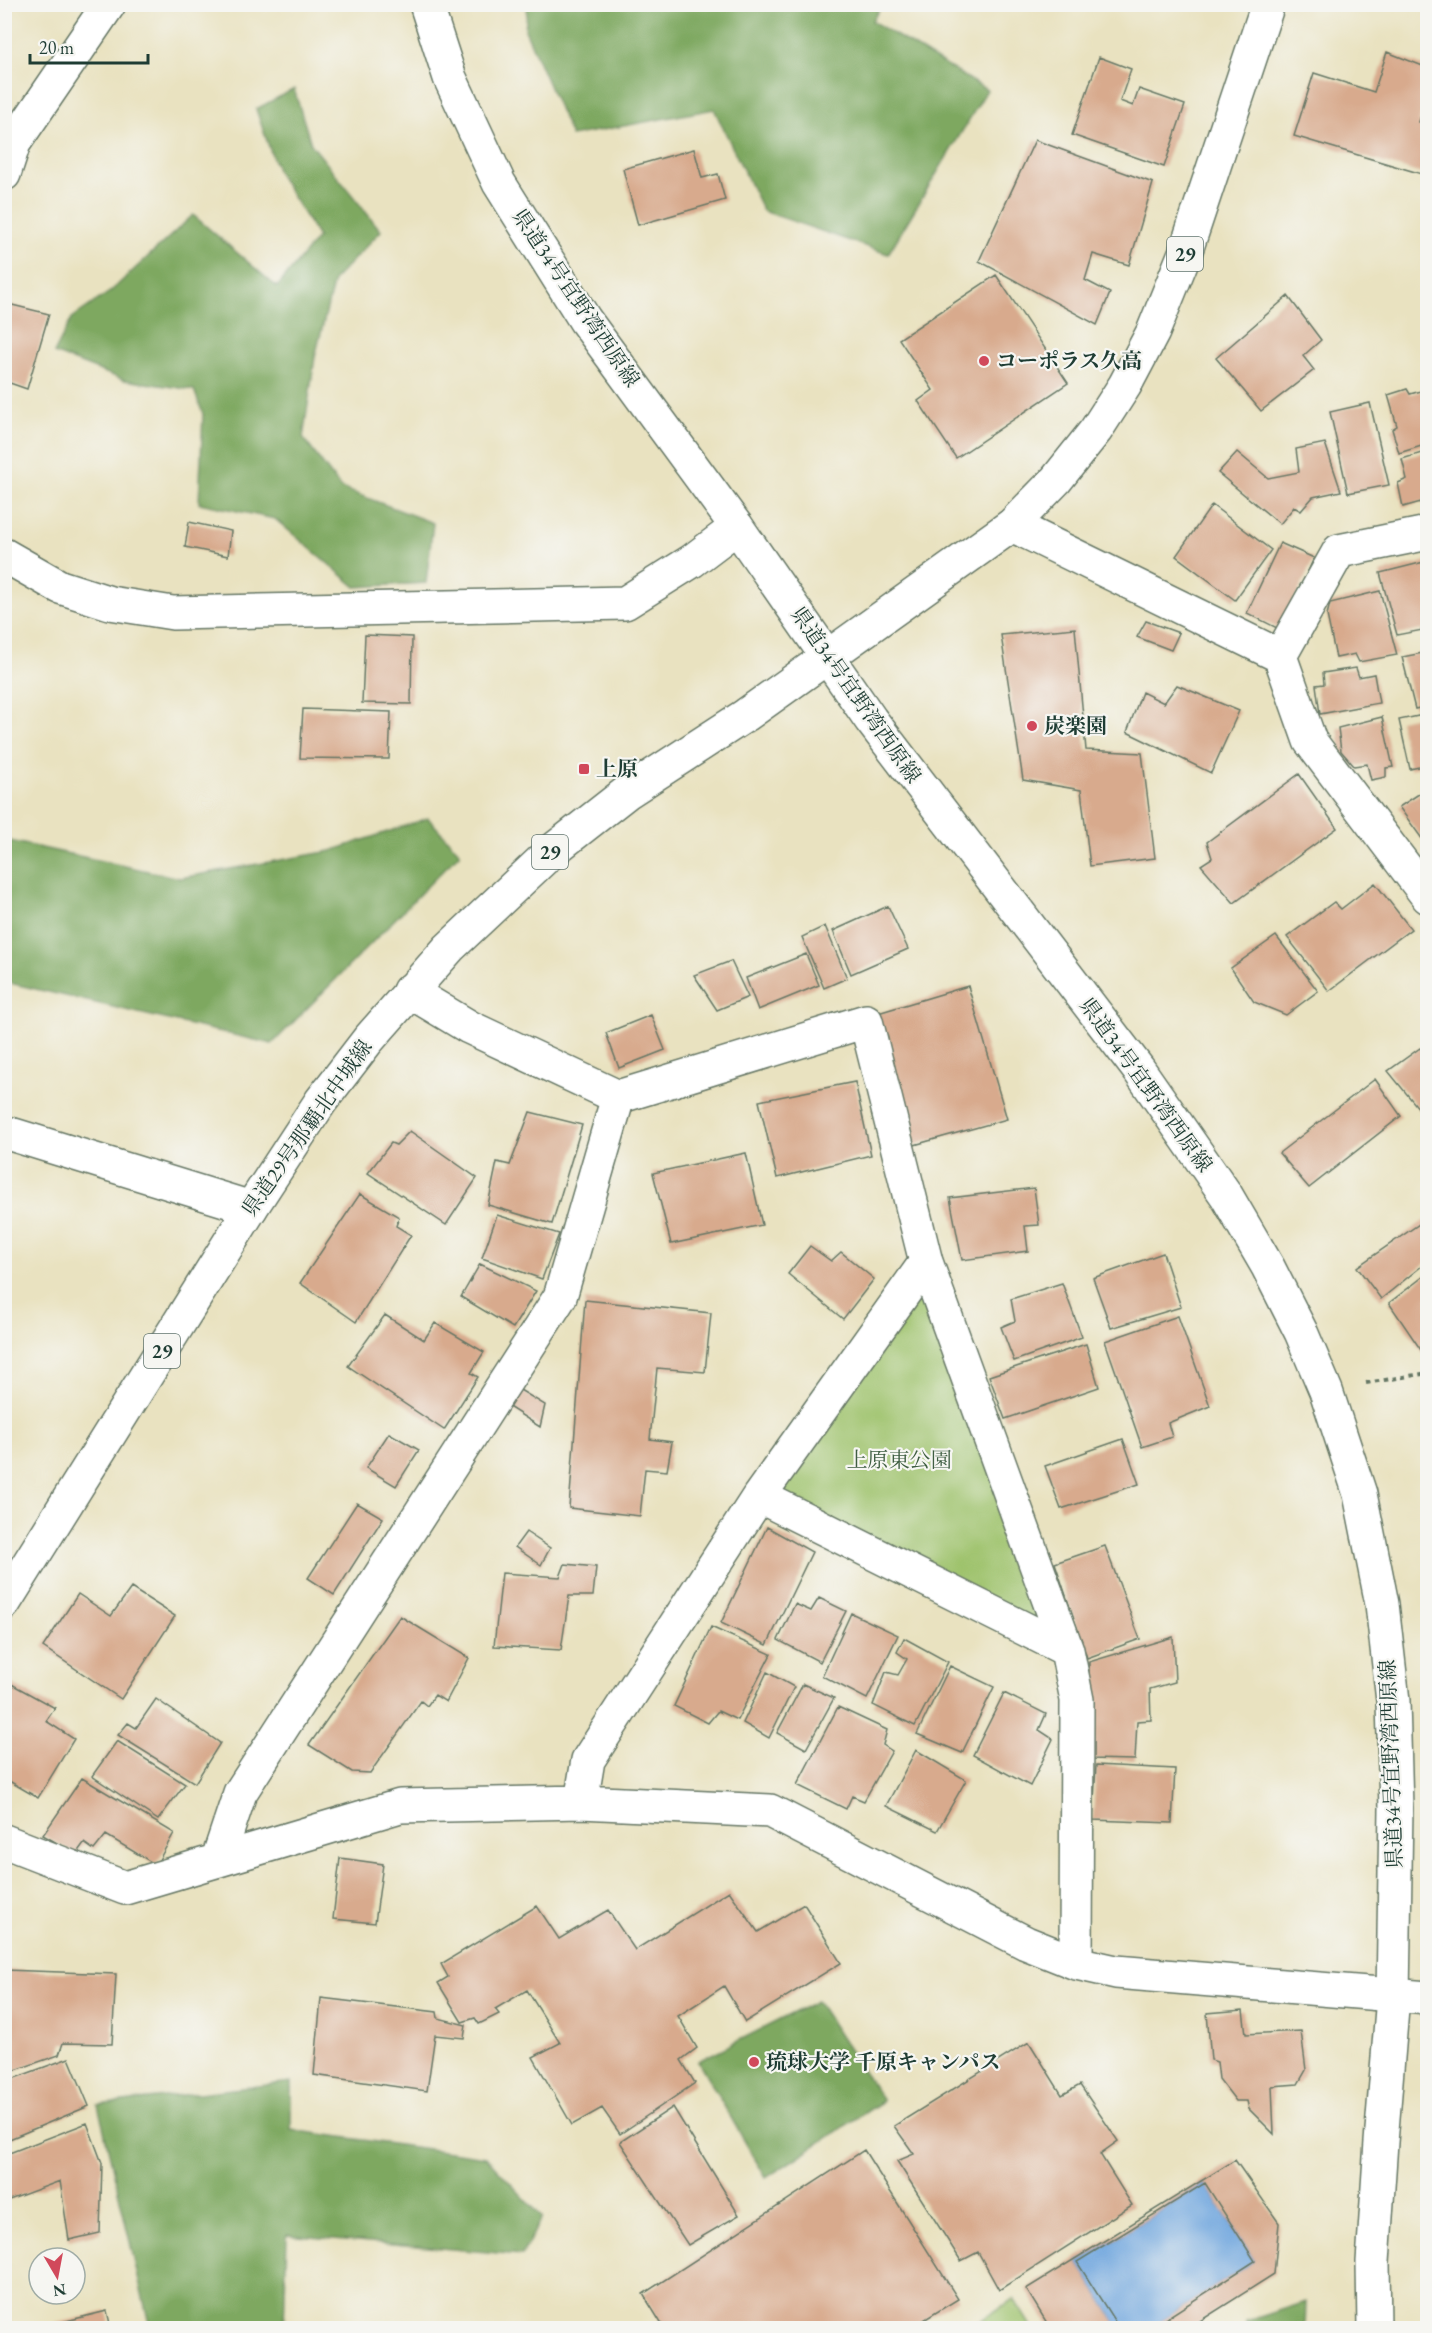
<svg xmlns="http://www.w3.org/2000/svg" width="1432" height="2333" font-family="'EB Garamond','Noto Serif JP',serif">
<rect width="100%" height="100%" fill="#f6f6f2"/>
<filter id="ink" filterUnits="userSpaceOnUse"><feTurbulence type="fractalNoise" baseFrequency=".0167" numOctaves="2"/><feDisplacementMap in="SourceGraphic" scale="12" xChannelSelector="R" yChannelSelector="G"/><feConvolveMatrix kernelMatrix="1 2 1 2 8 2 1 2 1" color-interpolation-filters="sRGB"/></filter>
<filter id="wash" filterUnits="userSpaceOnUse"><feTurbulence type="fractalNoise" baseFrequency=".008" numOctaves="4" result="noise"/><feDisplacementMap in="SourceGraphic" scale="24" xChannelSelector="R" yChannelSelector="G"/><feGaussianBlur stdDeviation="1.35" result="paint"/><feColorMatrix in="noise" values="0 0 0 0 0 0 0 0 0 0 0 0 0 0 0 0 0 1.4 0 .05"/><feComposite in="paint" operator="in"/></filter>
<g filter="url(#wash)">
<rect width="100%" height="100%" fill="#e9e2c0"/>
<!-- green -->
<path fill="#9ec26c" stroke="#5e8050" stroke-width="1.5" d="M926,1262L1067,1650L759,1496Z
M1014,2299L1032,2328H968Z"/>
<!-- forest -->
<path fill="#7ea860" stroke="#4e724a" stroke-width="1.5" d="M528,4L882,5L872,21L987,90L888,254L763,211L714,109L571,136L525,30Z
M294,89L311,144L381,231L334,280L315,357L303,438L341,488L433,523L426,583L356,587L275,519L199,503L203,414L194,390L124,380L54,353L72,318L111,291L193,215L277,287L318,237L278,173L256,109Z
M428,818L460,853L272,1044L5,982V840L180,878L331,851Z
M817,2001L883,2101L766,2178L698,2061Z
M291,2082V2130L486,2157L542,2217L522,2255L287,2235L284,2328H150L98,2105Z
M1306,2302L1305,2328H1247V2321Z"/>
<!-- water -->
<path fill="#70a6de" stroke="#487289" stroke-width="1.5" d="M1205,2183L1255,2261L1151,2328H1119L1077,2262Z"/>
<g id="blocks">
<!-- building -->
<path fill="#d8aa8d" d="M1387,52L1428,68V93L1419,122L1428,124V158L1422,174L1294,136L1314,73L1374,92Z
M1099,57L1131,69L1120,101L1133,106L1139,89L1185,105L1164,167L1072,135Z
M1035,140L1153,183L1129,265L1093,254L1085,280L1110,293L1097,325L979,261Z
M694,149L702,178L718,174L725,200L638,225L623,169Z
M996,275L1068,383L956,458L918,401L933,390L899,339Z
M1288,296L1321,340L1303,356L1314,370L1261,411L1216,358Z
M4,303L49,314L27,389L4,381Z
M1407,389L1410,394L1428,389V444L1399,453L1392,429L1397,426L1388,395Z
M1370,403L1389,485L1348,493L1330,412Z
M1325,443L1341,491L1313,497L1301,511L1294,507L1280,524L1218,473L1237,452L1268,478L1299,472L1296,449Z
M1428,451V500L1403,507L1398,483L1407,479L1402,459Z
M1212,505L1271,550L1235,600L1176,556Z
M189,522L231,531L228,556L185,547Z
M1280,543L1314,558L1281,630L1247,613Z
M1428,561V629L1397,635L1380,573Z
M1380,591L1397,655L1359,662L1355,654L1336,658L1327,615L1330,603Z
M1146,621L1179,633L1171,650L1137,637Z
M1075,628L1086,750L1142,753L1155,858L1090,866L1081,790L1023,780L1001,635Z
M365,635L412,637L411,704L362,703Z
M1428,652V706L1415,709L1402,657Z
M1356,668L1359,677L1374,674L1379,703L1320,714L1316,685L1324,684L1323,673Z
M1177,685L1239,711L1211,773L1127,732L1142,692L1164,703Z
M303,709L391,712L389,759L300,758Z
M1428,714V765L1410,769L1399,720Z
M1382,717L1393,767L1386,768V777L1371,780L1367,764L1354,766L1341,751L1338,728Z
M1299,774L1337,828L1234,903L1201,865L1212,858L1207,842Z
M1428,788V847L1399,807Z
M1375,883L1411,929L1329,991L1287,937L1334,902L1341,909Z
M888,906L908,949L851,974L833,931Z
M825,926L847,978L824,988L802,937Z
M1276,936L1318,991L1286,1015L1254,1002L1231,968Z
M806,954L819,985L758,1010L746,978Z
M731,961L748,997L717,1010L694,975Z
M968,986L1007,1119L907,1147L868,1016Z
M651,1015L665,1050L619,1068L606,1033Z
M1420,1048L1428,1058V1120L1388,1071Z
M1375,1079L1401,1116L1309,1188L1279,1153Z
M855,1082L871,1155L777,1178L759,1101Z
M530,1112L582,1125L552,1224L488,1205L497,1162L510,1165Z
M410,1131L477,1178L446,1225L368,1173L391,1143L396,1145Z
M746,1153L762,1225L671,1244L653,1173Z
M1034,1188L1039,1225L1025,1226L1028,1251L962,1260L950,1198Z
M360,1194L399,1217L396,1226L411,1235L356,1322L300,1283Z
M497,1215L559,1234L542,1279L482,1258Z
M1428,1218V1261L1381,1299L1357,1267Z
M810,1246L831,1261L841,1252L874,1279L843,1319L788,1274Z
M1163,1253L1181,1307L1111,1328L1093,1278Z
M480,1264L536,1291L513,1328L461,1297Z
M1428,1273V1354L1425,1356L1389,1303Z
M1062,1283L1082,1337L1014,1361L1001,1327L1015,1321L1011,1299Z
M585,1300L711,1313L705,1372L657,1368L650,1439L672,1442L667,1471L645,1469L640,1516L569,1508Z
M385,1315L424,1340L435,1323L484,1352L471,1373L478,1377L444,1430L348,1366Z
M1178,1316L1210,1406L1168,1423L1172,1437L1142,1447L1105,1341Z
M1086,1344L1099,1387L1005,1419L989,1376Z
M515,1387L545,1405L540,1427L504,1404Z
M389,1433L419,1450L396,1486L366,1468Z
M1123,1439L1139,1484L1061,1509L1045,1466Z
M357,1503L383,1518L334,1595L308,1578Z
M767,1527L812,1552L767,1645L721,1623Z
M526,1532L550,1548L541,1565L515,1547Z
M1105,1546L1140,1639L1087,1658L1055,1563Z
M565,1564L596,1567L593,1596H569L561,1650L494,1646L502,1573L560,1577Z
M131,1588L175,1616L121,1699L43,1647L78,1594L111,1616Z
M819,1598L846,1611L820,1662L778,1640L795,1604L811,1611Z
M851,1613L898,1635L867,1699L822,1676Z
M400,1616L469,1658L446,1702L435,1695L427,1706L421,1701L370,1773L352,1772L309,1745Z
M711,1627L771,1654L737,1720L718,1711L708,1723L674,1706Z
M1173,1637L1175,1682L1150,1689L1151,1720L1137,1721L1135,1760L1088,1759L1089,1662Z
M904,1638L948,1662L915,1726L873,1705L886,1672L898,1675L907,1659L897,1652Z
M950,1666L994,1687L962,1753L917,1734Z
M767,1672L794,1687L769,1738L743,1723Z
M6,1681L55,1708L46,1721L74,1739L38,1798L4,1778V1683Z
M803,1684L834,1698L806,1749L777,1733Z
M1004,1693L1046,1714L1039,1730L1053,1739L1030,1786L973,1755Z
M156,1699L220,1743L195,1783L118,1735L128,1723L136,1728Z
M838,1707L887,1730L883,1745L892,1751L864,1801L852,1796L846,1809L797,1785Z
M117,1741L185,1784L158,1820L92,1776Z
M916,1750L966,1780L937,1831L886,1806Z
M1096,1765L1175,1769L1172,1823L1093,1820Z
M82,1778L174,1833L156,1865L106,1835L94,1850L84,1843L76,1854L43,1835Z
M340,1858L383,1864L375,1923L333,1919Z
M729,1891L758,1932L804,1904L841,1963L745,2022L724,1986L678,2016L697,2048L681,2060L695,2083L620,2134L602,2108L572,2125L533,2057L560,2043L527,1990L495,2009L499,2014L479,2024L475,2018L462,2022L438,1983L448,1977L441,1964L537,1906L559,1939L608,1910L635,1950Z
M4,1970L116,1974L112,2044L63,2043L59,2055L4,2074Z
M321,1998L437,2012L438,2018L466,2025L464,2038L435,2035L427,2091L314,2075Z
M1243,2010L1246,2034L1301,2031L1306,2070L1298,2084L1272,2086L1274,2134L1249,2109L1247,2101H1236L1219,2079L1217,2062L1211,2060L1207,2013Z
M1029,2042L1062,2095L1080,2085L1118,2141L1100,2154L1132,2205L999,2290L978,2252L961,2261L897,2161L914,2154L894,2126Z
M69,2058L89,2106L7,2140L4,2135V2082Z
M673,2107L739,2215L688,2245L620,2142Z
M87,2123L102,2163L100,2233L69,2240L60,2181L4,2202V2155Z
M864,2150L958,2299L911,2328H664L643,2294Z
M1235,2160L1279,2223L1274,2274L1189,2328H1151L1255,2261L1205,2183L1077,2262L1119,2328H1050L1026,2289Z
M107,2311L111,2328H38Z"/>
</g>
</g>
<g filter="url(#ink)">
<use href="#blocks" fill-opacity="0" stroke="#667765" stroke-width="1.5"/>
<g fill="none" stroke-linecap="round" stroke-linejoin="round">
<defs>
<path id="street" d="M4,174L14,143L109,4
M1012,525L1280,656L1310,741L1428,897
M4,555L60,587L110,603L173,613L625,603L692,561L737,527
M1280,656L1339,551L1428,533
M409,991L469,1027L618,1097L866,1021L926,1262L1067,1650L759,1496
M4,1132L251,1208
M1067,1650L1077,1700L1076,1963
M581,1802L588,1760L759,1496L926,1262
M4,1841L125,1888L400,1806L581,1802L770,1811L1026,1943L1076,1963L1116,1972L1428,1998
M218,1859L240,1793L560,1297L618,1097"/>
<path id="secondary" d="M426,4L450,78L499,183L585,320L737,527L871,720L1139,1070L1226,1195L1268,1267L1301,1332L1326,1391L1360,1494L1382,1604L1393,1701L1396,1808L1393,1997L1381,2142L1373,2262L1374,2328"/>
<path id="primary" d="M4,1603L251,1208L321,1101L368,1040L449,948L552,851L626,793L746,715L1012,525L1056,480L1096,430L1125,385L1153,332L1185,253L1268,4"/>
</defs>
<!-- street casing -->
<use href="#street" stroke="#667765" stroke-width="36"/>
<!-- secondary casing -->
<use href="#secondary" stroke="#667765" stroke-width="36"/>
<!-- primary casing -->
<use href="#primary" stroke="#667765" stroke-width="36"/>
<!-- path -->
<path stroke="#667765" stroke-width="4" stroke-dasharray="4.5 4.5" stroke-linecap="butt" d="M1366,1383L1428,1373"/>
<!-- street -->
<use href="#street" stroke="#fff" stroke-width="33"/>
<!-- secondary -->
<use href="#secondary" stroke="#fff" stroke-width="33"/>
<!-- primary -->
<use href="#primary" stroke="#fff" stroke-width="33"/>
</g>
</g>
<!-- markers -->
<g fill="#d1495b" stroke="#f6f6f2" stroke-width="2">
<circle cx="984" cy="361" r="6"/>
<circle cx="1032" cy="726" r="6"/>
<rect x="578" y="763" width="12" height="12" rx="3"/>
<circle cx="754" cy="2062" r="6"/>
</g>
<g text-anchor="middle" stroke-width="4.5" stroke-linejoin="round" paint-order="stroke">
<!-- shield labels -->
<g fill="#f6f6f2" stroke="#60746d" stroke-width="1.5">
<rect x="1167" y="237" width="36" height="34" rx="4.5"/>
<rect x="532" y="835" width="36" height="34" rx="4.5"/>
<rect x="144" y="1334" width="36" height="34" rx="4.5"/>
</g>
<g font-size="20" font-weight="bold" fill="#1f3d34">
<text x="1185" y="261">29</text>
<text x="550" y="859">29</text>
<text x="162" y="1358">29</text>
</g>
<!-- street labels -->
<g font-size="21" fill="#1f3d34" stroke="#f6f6f2">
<text transform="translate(576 298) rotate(56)" y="7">県道34号宜野湾西原線</text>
<text transform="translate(856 695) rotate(55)" y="7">県道34号宜野湾西原線</text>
<text transform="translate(1146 1085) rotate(54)" y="7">県道34号宜野湾西原線</text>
<text transform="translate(307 1128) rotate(-55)" y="7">県道29号那覇北中城線</text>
<text transform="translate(1391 1764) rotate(-92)" y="7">県道34号宜野湾西原線</text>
</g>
<!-- poi labels -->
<g font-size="21" font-weight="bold" fill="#1f3d34" stroke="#f6f6f2" text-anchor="start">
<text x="996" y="368">コーポラス久高</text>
<text x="1044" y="733">炭楽園</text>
<text x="596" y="776">上原</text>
<text x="766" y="2069">琉球大学 千原キャンパス</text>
</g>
<!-- park labels -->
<g font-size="21" fill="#3f5e42" stroke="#f6f6f2">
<text x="899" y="1467">上原東公園</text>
</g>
</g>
<!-- margin -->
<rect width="1432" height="2333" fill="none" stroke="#f6f6f2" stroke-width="24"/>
<!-- north arrow -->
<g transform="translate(57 2276) rotate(170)"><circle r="28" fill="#f6f6f2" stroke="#a0aca6" stroke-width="1.5"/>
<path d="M0-4.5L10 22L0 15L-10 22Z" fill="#d1495b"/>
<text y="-9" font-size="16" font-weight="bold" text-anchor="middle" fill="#1f3d34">N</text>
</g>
<!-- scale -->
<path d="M30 54v9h118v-9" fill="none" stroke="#1f3d34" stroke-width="3"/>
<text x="39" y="54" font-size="18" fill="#1f3d34" stroke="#f6f6f2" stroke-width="4.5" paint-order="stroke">20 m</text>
</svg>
